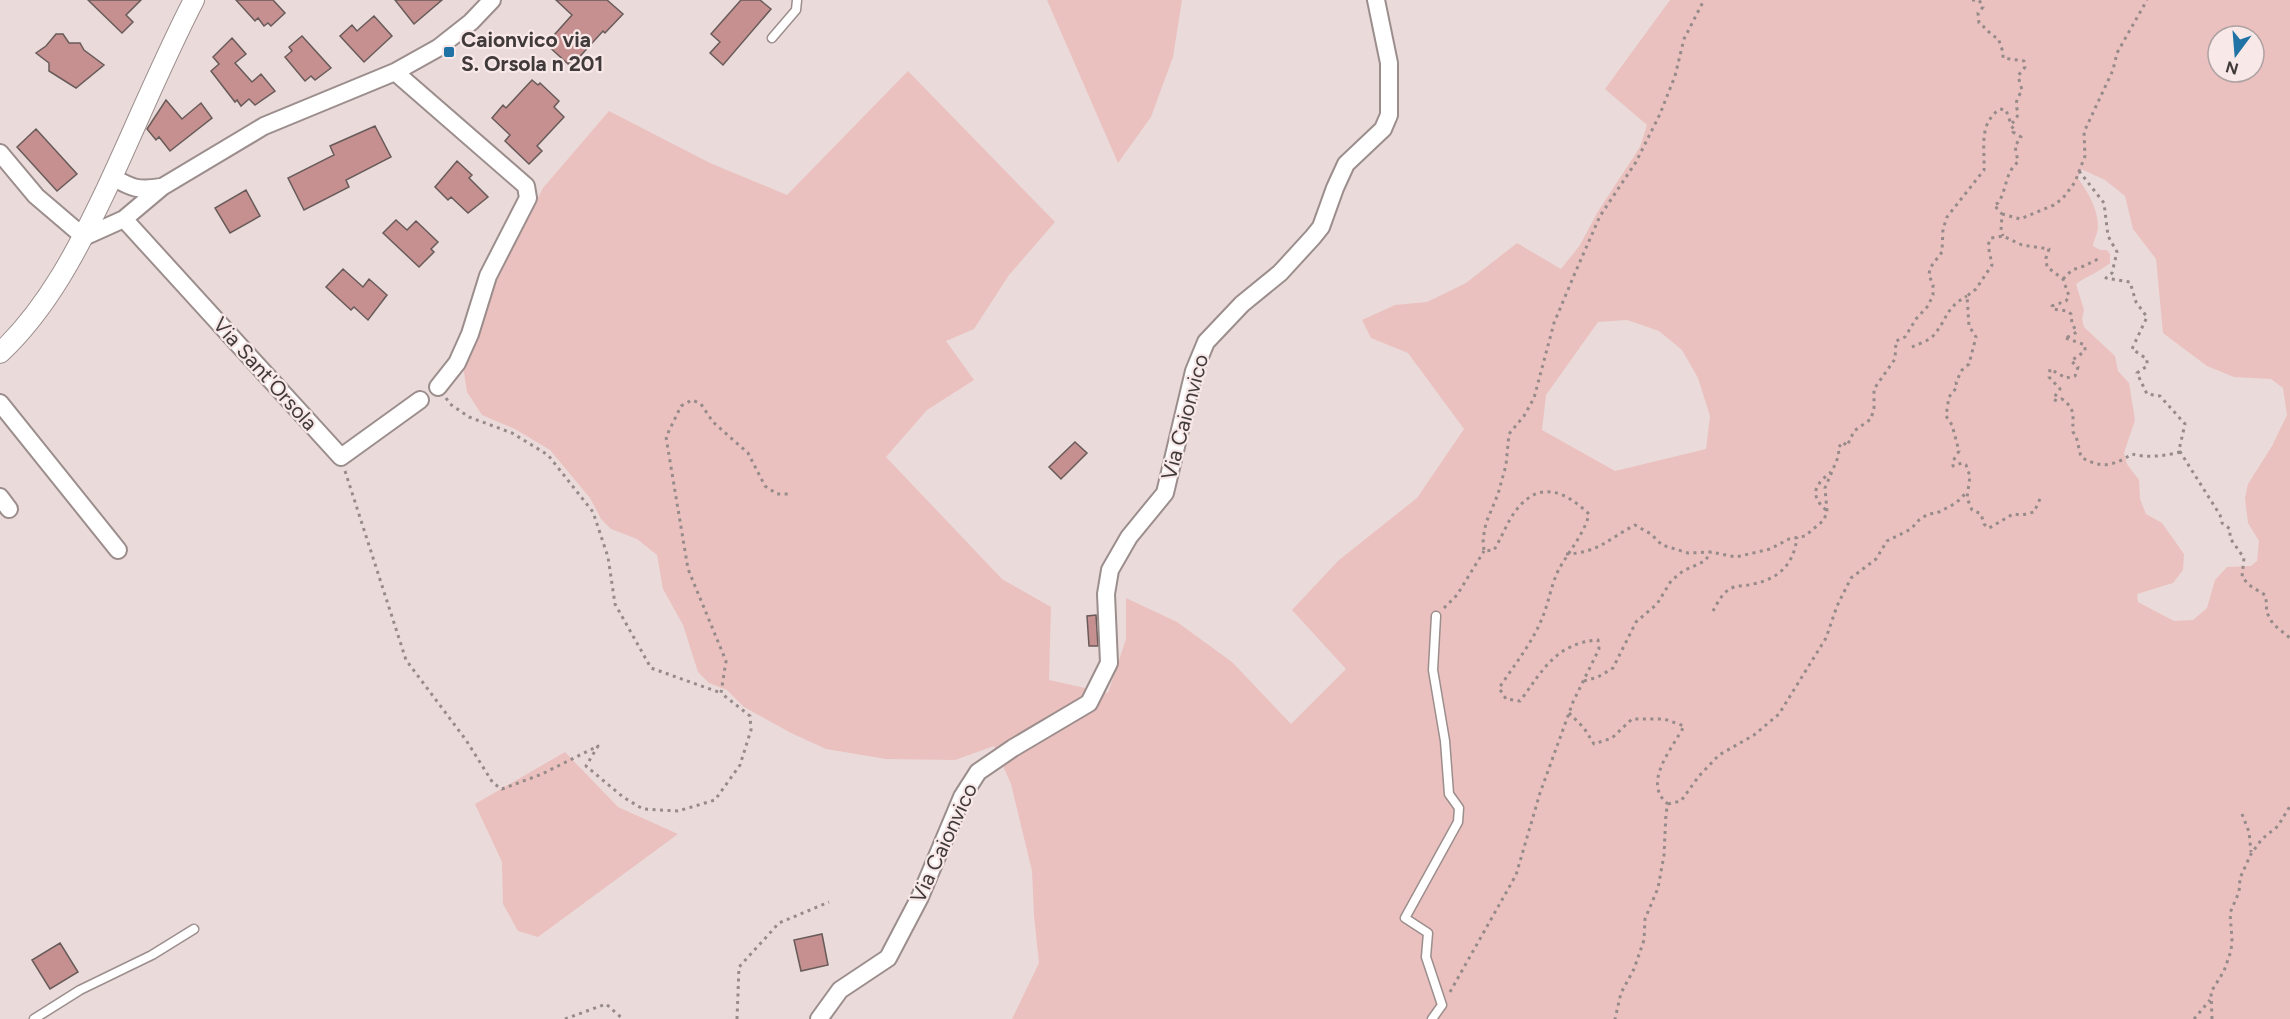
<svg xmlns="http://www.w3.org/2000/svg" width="2290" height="1019" font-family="Figtree,sans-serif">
<rect width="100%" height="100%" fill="#eadbda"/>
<!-- green -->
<path fill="#eac1bf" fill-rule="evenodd" d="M1047,0H1182L1173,57L1151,117L1118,163Z
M1670,0H2290V1019H1012L1039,963L1034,916L1032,871L1011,784L994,746L955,760L886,759L826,749L791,733L744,707L727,690L709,683L698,672L683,625L663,589L657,555L637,539L611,529L601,519L590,498L550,450L515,429L482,415L467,392L463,366L496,278L543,188L609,111L710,163L787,195L908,71L1055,222L1009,275L974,329L946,341L974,380L927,410L886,457L1002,579L1051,607L1049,680L1108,693L1126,639V598L1177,622L1232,662L1291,724L1346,669L1292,610L1339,560L1417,498L1464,429L1408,353L1371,338L1362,320L1395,305L1427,302L1466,283L1517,243L1561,269L1580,245L1597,213L1640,147L1647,125L1605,89ZM2218,36H2254V72H2218ZM2081,169L2105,180L2125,196L2133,229L2156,259L2163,333L2207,366L2234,377L2271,379L2283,388L2287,415L2272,446L2248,484L2245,498L2248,523L2259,541L2257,561L2251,566L2227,567L2215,580L2207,608L2193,620L2174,621L2138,602L2137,594L2173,583L2183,570L2184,554L2162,523L2146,514L2140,499L2139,480L2127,464L2124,453L2135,420L2129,383L2118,371L2115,356L2084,327L2082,319L2084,310L2076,284C2087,276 2099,272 2110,263V254L2107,250H2100L2093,246C2094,239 2098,233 2098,227C2098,208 2088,193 2078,178ZM1627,320L1659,331L1682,350L1698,378L1710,416L1706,449L1615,471L1542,430L1546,395L1598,322Z
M565,752L618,807L678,834L538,937L518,931L503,904L502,862L475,804Z"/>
<!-- building -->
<path fill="#c5908f" stroke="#685b5a" stroke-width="1.5" d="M88,0H141L126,15L133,22L122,33Z
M236,0H273L285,13L271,26L268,23L264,26L258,18L255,21Z
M395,0H442L414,24Z
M556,0H607L623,14L605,33L603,31L573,64L570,62L568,64L546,44L572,15Z
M741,0H760L771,9L723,65L710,53L720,42L711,34Z
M374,16L392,36L364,62L340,36L352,25L357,31Z
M56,34H63L69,43H80L84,50L104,65L76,88L49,71V63L36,53L46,46Z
M302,36L331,68L315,80L311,76L305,81L285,57L292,51L289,47Z
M232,38L246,54L235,63L252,82L261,74L275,91L255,105L249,99L241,106L237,100L235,102L211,71L219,64L213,57Z
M532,80L538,85L540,83L559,101L554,107L564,117L537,146L542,151L529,164L505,141L510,135L492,118L503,105L506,108Z
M166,100L182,119L201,103L212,118L170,151L159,137L156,140L147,129Z
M375,126L391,157L346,180L349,187L304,210L288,178L334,155L330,146Z
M36,129L77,174L57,191L17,147Z
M457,161L472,175L469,178L488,197L468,213L451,197L448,200L435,187Z
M246,190L260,216L230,233L215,208Z
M396,220L407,230L416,221L438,242L431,249L434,252L419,267L383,233Z
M343,269L363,287L369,279L387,295L368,320L354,307L351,310L326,287Z
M1075,442L1087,453L1061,479L1049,467Z
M1096,615L1098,646H1089L1087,616Z
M822,934L828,965L801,971L794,940Z
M60,943L78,972L50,989L32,960Z"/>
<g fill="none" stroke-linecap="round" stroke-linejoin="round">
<defs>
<path id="service" d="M772,38L796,10L797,0
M34,1019L80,990L152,955L194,929
M1432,1019L1442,1005L1426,957L1428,933L1405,918L1458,822L1459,808L1449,794L1445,741L1433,670L1436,616"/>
<path id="minor" d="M395,72L526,186L528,198L488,276L470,334L457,363L438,387
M0,153L36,196L84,237L124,219L162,187L264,126L395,72L438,48L471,22L492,0
M112,177C132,188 138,191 161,187
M124,219L341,457L420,400
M0,403L118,550
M0,497L9,509
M819,1019L840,990L888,958L920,897L962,797L978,772L1013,748L1089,703L1109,663L1106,594L1110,570L1129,537L1165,493L1194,371L1206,342L1242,304L1280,273L1313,237L1321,227L1335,188L1346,164L1383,129L1389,115V63L1376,0"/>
<path id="tertiary" d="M0,353C48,308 79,247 107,188C136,126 162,62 194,0"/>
</defs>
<!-- service casing -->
<use href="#service" stroke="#9c8e8d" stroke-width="11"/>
<!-- minor casing -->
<use href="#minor" stroke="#9c8e8d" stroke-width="20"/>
<!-- tertiary casing -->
<use href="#tertiary" stroke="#9c8e8d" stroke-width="22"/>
<!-- path -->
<path stroke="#968b8a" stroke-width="3" stroke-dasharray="3 4.5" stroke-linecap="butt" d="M1972,0H1979L1983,7L1978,13L1979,23C1987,28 1989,35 1998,38L2003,52V58L2024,61L2025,67L2018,76L2022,90C2021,93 2018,96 2017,100C2014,111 2024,113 2010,125L2015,130L2013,132L2021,137L2015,146L2018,162C2005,172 2007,190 1998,203L1994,205L2002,214L2001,231L2003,236
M2079,171L2104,203L2108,236L2117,252L2112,273L2106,278L2130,282L2136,302L2147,317L2132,349L2147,359V366L2137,373L2147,394L2160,396L2185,424L2179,450L2220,515L2222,523L2230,529V538L2244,558L2242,577L2249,585L2265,595L2267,605L2266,611L2273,624L2290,638
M2002,214L2020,219L2054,205L2063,198L2075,182L2085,156L2084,132L2113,70L2117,53L2147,0
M2063,279L2072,270L2084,266L2100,258
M2066,338L2085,345V351L2071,361L2078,367L2075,376L2066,378L2050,369L2049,377L2060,389L2053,399L2057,401L2062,399C2077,410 2072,417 2073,432L2076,436L2081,457C2101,469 2113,466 2132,454C2146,458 2166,456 2180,452
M1912,347C1919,344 1928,341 1933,336C1948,319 1944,309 1967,296
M446,398L450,404L469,417L512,433L548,455L593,512L608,557L615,604L651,668L721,693
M345,471L406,660L466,740L493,783L502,789L542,774L598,746L586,766L623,797L643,809L678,811L715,800L740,765L751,730L750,716L721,693L726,661L688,569L666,437L681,406L692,400L701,404L713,422L748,453L765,486L777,494H789
M2040,499L2034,512L2022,515L2013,514L1991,527L1988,528L1984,524L1981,514L1972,510L1967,498L1970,476L1966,465L1962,463L1953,466V461L1959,451L1952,425L1946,416L1949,397L1957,387L1956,382L1962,370L1969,364L1976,337L1969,326L1967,296L1976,289L1992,265L1988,245L1991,238L2003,236L2022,245L2049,249L2046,258L2047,267L2063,279L2069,296L2066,301L2052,306L2053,309L2067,311L2071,314L2072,324L2077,332L2066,338
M1826,510C1808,494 1816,484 1831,472
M1566,554C1598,553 1608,539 1635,525L1651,534L1662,545L1688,553L1711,552L1736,557L1770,549L1789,539L1805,536L1824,520L1827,511L1825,488L1839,455L1838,448L1843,442L1847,446L1854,431L1871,419L1874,408V389L1895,359L1896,341L1905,337L1916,319L1928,306L1933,295V285L1929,275L1930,268L1942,252L1943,229L1947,217L1984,170C1985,148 1978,124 2000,109L2006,110L2011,124
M1444,608L1457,595L1484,551
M1713,611C1718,602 1723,591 1734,587C1740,585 1747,586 1753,584C1779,579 1794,564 1797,537
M1584,681L1598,677L1613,668L1636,622L1657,604L1671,581L1683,571L1705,561L1711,552
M1569,713L1584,728L1594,744L1612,738L1632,719H1664L1684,726C1673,748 1641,783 1668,804L1666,813L1664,855L1658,888L1645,919L1644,940L1634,969L1621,993L1615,1019
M1668,804L1681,801L1699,776L1719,755L1754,735L1779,714L1826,638L1837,606L1851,578L1876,559L1887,541L1911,529L1919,520L1928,514L1937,513L1956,503L1966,493
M2242,814L2249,832L2251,852
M1450,992L1516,875L1540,793L1573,702L1599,649L1598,640C1556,643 1543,670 1520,701L1506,699L1499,688C1515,664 1533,642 1543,616C1549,601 1551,586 1558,571C1568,552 1584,535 1589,514C1567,493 1541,479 1517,509C1508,520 1502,537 1494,550L1484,551L1483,539L1486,523L1498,494L1506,465L1509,434L1524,416L1534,398L1554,323L1575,273L1600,216L1636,162L1660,114L1675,76L1684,39L1704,0
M565,1019L606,1004L623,1019
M737,1019L739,967L779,923L829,902
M2194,1019L2210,1000
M2212,1019L2211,992L2224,971L2231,951L2232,939L2230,913L2239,892L2240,878L2251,854L2262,839L2278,826L2290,806"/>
<!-- service -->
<use href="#service" stroke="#fff" stroke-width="8"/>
<!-- minor -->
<use href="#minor" stroke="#fff" stroke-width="16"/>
<!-- tertiary -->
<use href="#tertiary" stroke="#fff" stroke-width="20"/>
</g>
<!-- markers -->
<rect fill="#2073a4" stroke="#f8e8e8" stroke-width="2" x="443" y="46" width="12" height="12" rx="3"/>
<g text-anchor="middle" stroke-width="4.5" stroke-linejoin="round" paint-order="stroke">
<!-- poi labels -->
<g font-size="21" font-weight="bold" fill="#413a3a" stroke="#f8e8e8" text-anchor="start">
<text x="461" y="47">Caionvico via<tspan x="461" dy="24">S. Orsola n 201</tspan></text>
</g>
<!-- street labels -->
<g font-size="21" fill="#413a3a" stroke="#f8e8e8">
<text transform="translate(265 374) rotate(48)" y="7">Via Sant'Orsola</text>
<text transform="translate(1185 417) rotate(-75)" y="7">Via Caionvico</text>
<text transform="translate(944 843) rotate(-65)" y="7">Via Caionvico</text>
</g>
</g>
<!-- north arrow -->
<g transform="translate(2236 54) rotate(196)"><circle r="28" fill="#f8e8e8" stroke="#afa2a2" stroke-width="1.5"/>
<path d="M0-4.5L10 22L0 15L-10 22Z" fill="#2073a4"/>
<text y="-9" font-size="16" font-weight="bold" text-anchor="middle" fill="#413a3a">N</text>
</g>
</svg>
